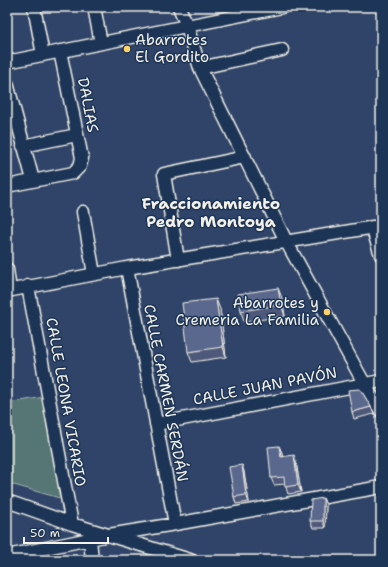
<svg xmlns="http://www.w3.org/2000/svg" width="388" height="567" font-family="'Shantell Sans',sans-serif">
<rect width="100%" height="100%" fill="#2f4468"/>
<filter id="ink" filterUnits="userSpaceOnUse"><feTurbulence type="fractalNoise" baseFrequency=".025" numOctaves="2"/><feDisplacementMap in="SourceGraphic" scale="8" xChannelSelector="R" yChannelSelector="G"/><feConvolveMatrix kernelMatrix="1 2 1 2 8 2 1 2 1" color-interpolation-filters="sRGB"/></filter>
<g filter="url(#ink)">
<!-- green -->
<path fill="#547675" stroke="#a4b4ae" d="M45,397L63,499L7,483V403Z"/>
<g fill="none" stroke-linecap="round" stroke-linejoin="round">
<defs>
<path id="street" d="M34,7L43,55
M94,7L101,43
M179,7L187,26L200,68L286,241L364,383L381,411
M7,62L282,7
M200,68L282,50
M7,83L33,180
M23,146L77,135
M7,186L73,173L80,166L82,158L60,51
M83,212L94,274
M372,227L381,255
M178,260L164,174L245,157
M127,268L175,524
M7,269L10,290
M28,286L72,524
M7,291L127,268L381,226
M156,424L381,381
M7,501L72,524L190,560
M90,539L92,560
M7,556L109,535L175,524L381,487"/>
</defs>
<!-- street casing -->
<use href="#street" stroke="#f4f1e8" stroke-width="15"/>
<!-- street -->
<use href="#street" stroke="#1d3557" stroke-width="12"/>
</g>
<!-- wall -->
<path fill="#4d597a" stroke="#f4f1e8" d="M282,298L285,316L244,322L241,311Z
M220,309L226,357L192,362L188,352Z
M371,407L374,414L354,419L352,412Z
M279,446L282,453L283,457L296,462L301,492L288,494L285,484L274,485L271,478Z
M242,465L244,472L249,502L236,504L234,497Z
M323,498L326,505L325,528H313L310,521Z"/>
<!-- shaded-wall -->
<path fill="#3f4863" stroke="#f4f1e8" d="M278,288L282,298L285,316L281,305Z
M216,299L220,309L226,357L223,347Z
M279,446L282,453L283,465L281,457Z
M294,455L296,462L301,492L298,485Z
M242,465L244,472L249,502L246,495Z
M323,498L326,505L325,528L323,521Z"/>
<!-- building -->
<path fill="#5a678e" stroke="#f4f1e8" d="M278,288L281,305L241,311L238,294Z
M216,299L223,347L188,352L182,303Z
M360,389L371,407L352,412L348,390Z
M279,446L281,457L294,455L298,485L285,487L284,477L271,478L268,447Z
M242,465L246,495L234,497L229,467Z
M323,498V521H310L311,500Z"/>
</g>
<!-- markers -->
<g fill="#ffd166" stroke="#1d3557" stroke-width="1.5">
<circle cx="127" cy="49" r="4"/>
<circle cx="327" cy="312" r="4"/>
</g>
<g text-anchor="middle" stroke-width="3" stroke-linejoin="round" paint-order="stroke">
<!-- poi labels -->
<g font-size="15" fill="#f4f1e8" stroke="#1d3557" text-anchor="start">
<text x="135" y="45">Abarrotes<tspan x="135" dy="17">El Gordito</tspan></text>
<text x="319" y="308" text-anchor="end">Abarrotes y<tspan x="319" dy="17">Cremeria La Familia</tspan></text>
</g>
<!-- street labels -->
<g font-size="15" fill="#f4f1e8" stroke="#1d3557">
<text transform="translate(88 105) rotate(79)" y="5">DALIAS</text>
<text transform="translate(265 386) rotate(-11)" y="5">CALLE JUAN PAVÓN</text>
<text transform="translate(166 393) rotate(79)" y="5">CALLE CARMEN SERDÁN</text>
<text transform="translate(66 402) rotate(80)" y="5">CALLE LEONA VICARIO</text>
</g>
<!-- neighbourhood labels -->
<g font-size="16" font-weight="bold" fill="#f4f1e8" stroke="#1d3557">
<text x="211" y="209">Fraccionamiento<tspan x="211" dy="18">Pedro Montoya</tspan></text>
</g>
</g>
<!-- margin -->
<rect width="388" height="567" fill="none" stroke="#1d3557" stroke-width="24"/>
<rect x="12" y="12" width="364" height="543" fill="none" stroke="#f4f1e8" stroke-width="1.5" filter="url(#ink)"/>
<!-- scale -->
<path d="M24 537v6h84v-6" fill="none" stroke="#f4f1e8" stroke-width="2"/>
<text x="30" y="537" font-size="12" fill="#f4f1e8" stroke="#1d3557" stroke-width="3" paint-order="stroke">50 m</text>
</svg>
